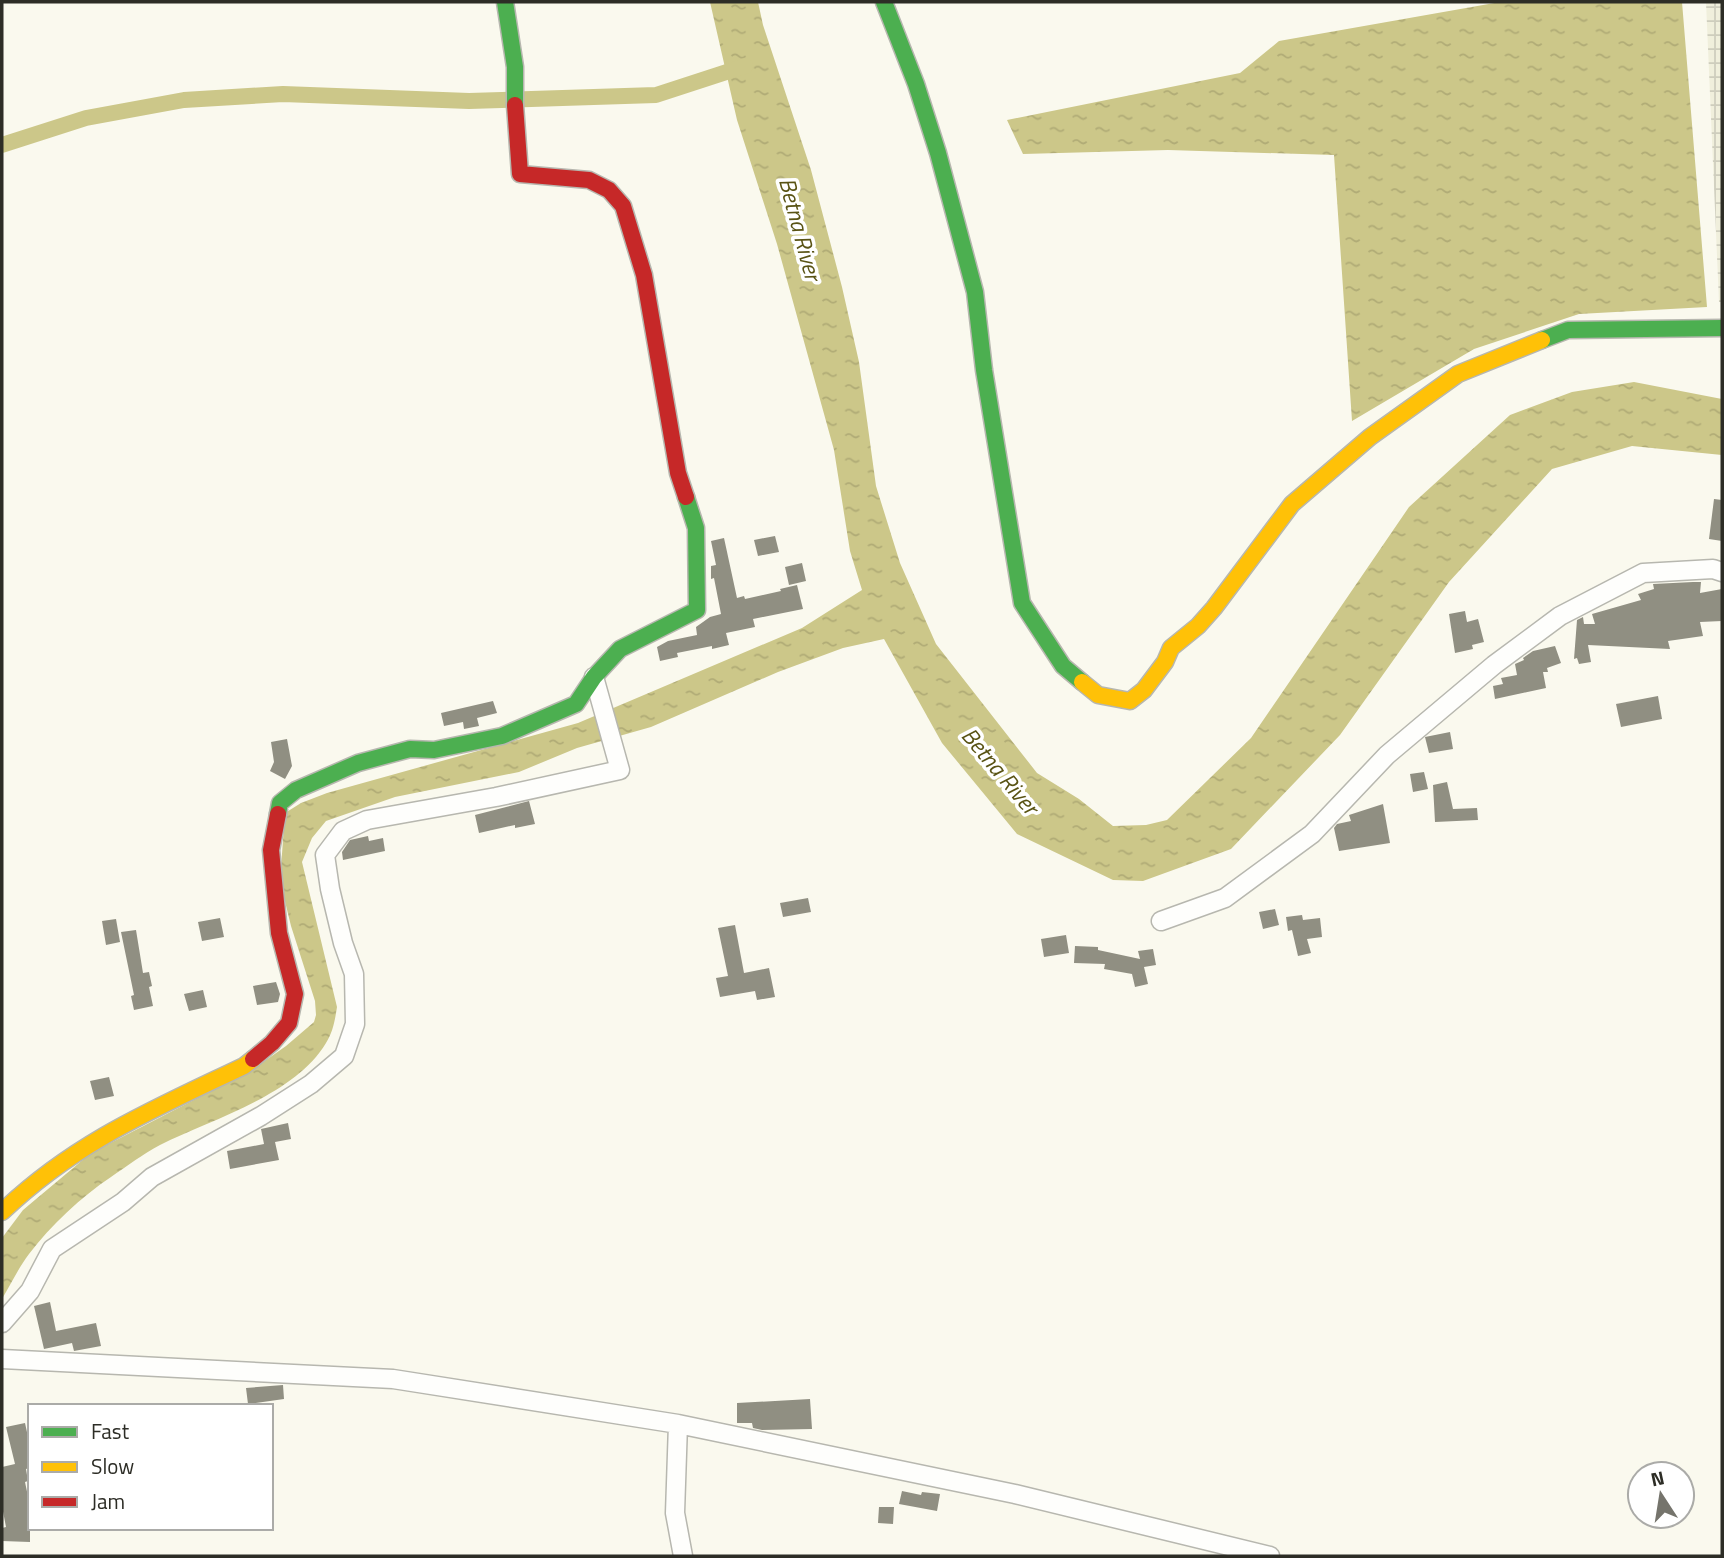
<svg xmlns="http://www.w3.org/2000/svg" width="1724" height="1558" font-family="'Titillium Web',sans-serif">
<defs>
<pattern id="industrial-grid" width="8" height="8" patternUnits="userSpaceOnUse" patternTransform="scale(1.75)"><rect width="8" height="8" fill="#f0efdc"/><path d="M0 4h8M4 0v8" fill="none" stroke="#cecdbd"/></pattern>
<pattern id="water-ripples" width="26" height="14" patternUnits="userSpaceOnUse" patternTransform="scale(1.75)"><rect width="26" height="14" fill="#ccc789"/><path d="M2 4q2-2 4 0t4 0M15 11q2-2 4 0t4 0" fill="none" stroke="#b0ab76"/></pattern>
</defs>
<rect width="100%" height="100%" fill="#faf9ee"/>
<!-- industrial -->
<path fill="url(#industrial-grid)" d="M1706,2H1722V302H1719Z"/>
<!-- water -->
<path fill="url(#water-ripples)" d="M710,2H758L763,25L811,170L842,287L859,362L876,486L900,563L936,644L1037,773L1079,799L1113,826L1146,825L1167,820L1251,738L1409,507L1510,415L1572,392L1634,382L1722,399V455L1632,446L1552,469L1449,582L1340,735L1231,849L1143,881L1113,880L1017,834L942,743L884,639L843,648L778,672L651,727L577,748L519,772L395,797L326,821L312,838L302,862L337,1007C335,1020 333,1032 326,1043C294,1096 212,1119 160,1145C143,1154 127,1166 111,1177C81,1197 51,1225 29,1254C19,1267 11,1284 2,1299V1238L23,1210L91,1153L252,1070L286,1046L314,1022L316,1015L315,1001L291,926L280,881L285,813L301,803L327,793L578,723L802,628L862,590L850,551L834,450L777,244L737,120Z
M1500,2H1682L1707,307L1579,314L1474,349L1352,421L1334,155L1168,150L1023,154L1007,120L1240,73L1279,41Z"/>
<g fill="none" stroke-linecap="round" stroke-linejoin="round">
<!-- canal -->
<path stroke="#ccc789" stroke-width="16" d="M2,145L86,118L184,100L283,94L469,101L656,95L745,66"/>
</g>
<!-- building -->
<path fill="#908f82" d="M1714,499L1722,500V541L1709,539Z
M775,536L779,552L758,556L754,540Z
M724,538L737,598L744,596L745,599L781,591L780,589L797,585L803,609L753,619L755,627L726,633L729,645L712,649V646L677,653L678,657L660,661L657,647L668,641L697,635L696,627L710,617L721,614L714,578L711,579V566L716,565L711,541Z
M802,563L806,581L789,585L785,567Z
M1693,582H1701L1700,593L1722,589V621L1700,622L1703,636L1668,641L1670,649L1588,645L1591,662L1579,664L1577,658L1574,659L1577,620L1583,617L1584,624H1595L1592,614L1641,600L1638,594L1654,589L1653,584Z
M1465,611L1467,622L1478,619L1484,642L1472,645L1473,649L1455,653L1449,614Z
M1555,646L1561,663L1547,668L1548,672H1543L1546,688L1495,699L1493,686L1503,684L1501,678L1517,675L1515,664L1524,660L1523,658L1533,651Z
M1658,696L1662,719L1621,727L1616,704Z
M493,701L497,713L477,718L479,726L464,729L463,722L444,726L441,713Z
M1450,732L1453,749L1429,753L1425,737Z
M287,739L292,766L285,779L270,771L274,762L271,742Z
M1424,772L1428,789L1413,792L1410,774Z
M1447,782L1453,809L1477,808L1478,820L1435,822L1433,785Z
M529,801L535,824L515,828V825L479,833L475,815Z
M1383,804L1390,843L1339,851L1334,828L1337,824L1351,821L1349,815Z
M368,836L369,841L383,838L385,851L343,860L342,852L350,840Z
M808,898L811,912L783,917L780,903Z
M1275,909L1279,925L1263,929L1259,912Z
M1302,915L1303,920L1320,918L1322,937L1307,939L1311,953L1298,956L1292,930L1288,931L1286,917Z
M220,918L224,937L202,941L198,922Z
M116,919L120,942L106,945L102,921Z
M735,925L744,973L769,968L775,997L757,1000L755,991L720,997L716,978L728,976L718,928Z
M136,930L143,973L149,972L152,986L149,987L153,1006L134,1010L131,996L134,995L121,932Z
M1066,935L1069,953L1044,957L1041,939Z
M1075,946L1098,947V950L1140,959L1138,951L1153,949L1156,965L1144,967L1148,984L1135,987L1132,974L1104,969L1105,964L1074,963Z
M276,982L280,994L278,1002L257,1005L253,986Z
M203,990L207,1007L189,1011L184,994Z
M109,1077L114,1096L95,1100L90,1081Z
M288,1123L291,1139L275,1142L279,1160L230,1169L227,1151L264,1144L261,1129Z
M50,1302L56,1331L96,1323L101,1346L74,1351L72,1343L44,1349L34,1306Z
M283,1385L284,1399L248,1404L246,1388Z
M810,1399L812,1429L762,1430L753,1428L752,1423H737V1403Z
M25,1423L30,1446V1468L26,1469L28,1481L25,1482L30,1506V1542L2,1541V1528L6,1527L2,1506V1467L15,1464L6,1427Z
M902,1491L921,1495L922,1492L940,1494L937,1511L899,1504Z
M879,1507H894L893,1524L878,1523Z"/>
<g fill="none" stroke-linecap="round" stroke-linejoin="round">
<defs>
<path id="street" d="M1161,921L1225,898L1312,834L1387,755L1494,665L1560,616L1643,573L1713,569L1722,572
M2,1323L30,1291L52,1249L123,1202L152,1177L261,1116L311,1084L344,1056L355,1024L354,974L343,943L330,889L325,855L343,831L367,820L496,797L620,770L594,677
M2,1359L393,1379L678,1424L1015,1494L1270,1556
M678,1424L675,1513L683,1556"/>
<path id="fast" d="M505,2L515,67V105
M884,2L916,84L938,153L975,292L984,370L1022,603L1063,666L1082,682
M1542,340L1568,330L1722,328
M278,814L280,803L296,790L358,763L410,749L434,750L502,736L576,704L594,677L620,649L697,610L696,528L686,497"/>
<path id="slow" d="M1082,682L1098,695L1130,701L1144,690L1165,662L1171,648L1198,626L1214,608L1292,504L1370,437L1458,374L1542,340
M2,1212C75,1142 154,1109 244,1066L253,1059"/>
<path id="jam" d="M515,105L520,174L589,180L609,190L623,206L644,275L678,473L686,497
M253,1059L272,1043L289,1023L295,994L279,933L271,850L278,814"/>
</defs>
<!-- street casing -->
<use href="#street" stroke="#b7b7af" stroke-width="21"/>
<!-- fast casing -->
<use href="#fast" stroke="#b7b7af" stroke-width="19"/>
<!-- slow casing -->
<use href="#slow" stroke="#b7b7af" stroke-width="19"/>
<!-- jam casing -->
<use href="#jam" stroke="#b7b7af" stroke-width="19"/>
<!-- street -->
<use href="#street" stroke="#fefefc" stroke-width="18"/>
<!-- fast -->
<use href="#fast" stroke="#4caf50" stroke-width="16"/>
<!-- slow -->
<use href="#slow" stroke="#ffc107" stroke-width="16"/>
<!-- jam -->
<use href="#jam" stroke="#c62828" stroke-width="16"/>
</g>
<g text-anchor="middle" stroke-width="7" stroke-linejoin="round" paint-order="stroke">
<!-- water labels -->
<g font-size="23" font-style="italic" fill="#595314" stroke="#fff">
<text transform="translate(800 229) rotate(75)" y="8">Betna River</text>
<text transform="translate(1000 771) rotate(50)" y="8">Betna River</text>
</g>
</g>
<!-- border -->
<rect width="1724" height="1558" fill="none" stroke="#2d2d26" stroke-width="7"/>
<!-- legend -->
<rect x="28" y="1404" width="245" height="126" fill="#ffffff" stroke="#ababa8" stroke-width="2"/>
<rect x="42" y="1427" width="35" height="10" fill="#4caf50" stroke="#ababa8" stroke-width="2"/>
<text x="91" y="1439" font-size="21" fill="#2d2d26">Fast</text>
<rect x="42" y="1462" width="35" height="10" fill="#ffc107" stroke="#ababa8" stroke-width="2"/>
<text x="91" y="1474" font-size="21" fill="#2d2d26">Slow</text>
<rect x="42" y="1497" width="35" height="10" fill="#c62828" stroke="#ababa8" stroke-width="2"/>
<text x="91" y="1509" font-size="21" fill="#2d2d26">Jam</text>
<!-- north arrow -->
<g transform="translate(1661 1495) rotate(348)"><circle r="33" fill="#ffffff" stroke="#ababa8" stroke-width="2"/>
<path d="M0-5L12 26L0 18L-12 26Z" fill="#75746c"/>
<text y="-10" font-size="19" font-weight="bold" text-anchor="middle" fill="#2d2d26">N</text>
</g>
</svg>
